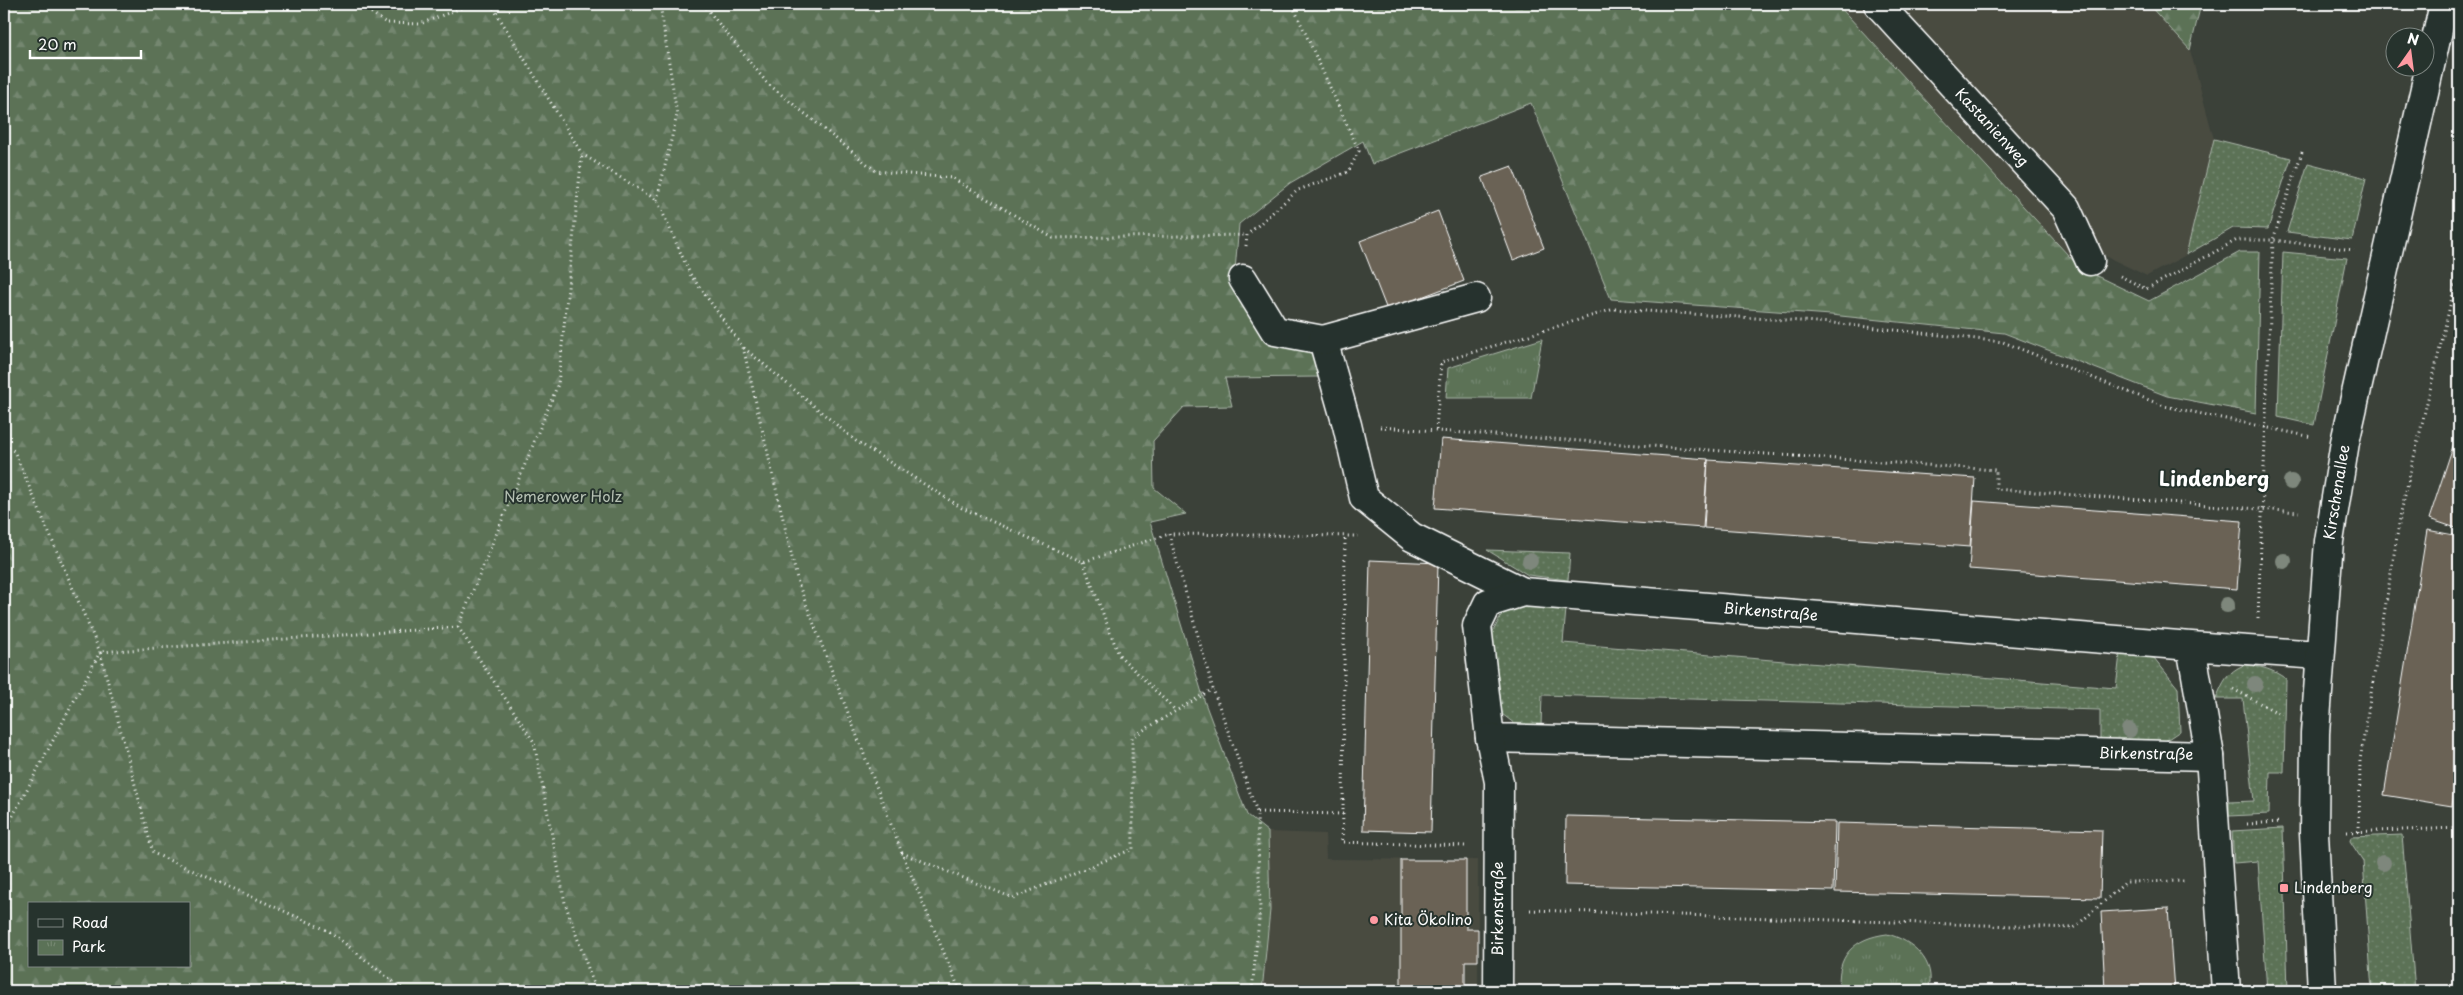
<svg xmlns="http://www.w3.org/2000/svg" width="2463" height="995" font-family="'Playpen Sans',sans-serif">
<defs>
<pattern id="grass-dots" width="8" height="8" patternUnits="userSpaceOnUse" patternTransform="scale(1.25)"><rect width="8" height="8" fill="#5b7257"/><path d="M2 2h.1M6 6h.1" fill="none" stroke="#748770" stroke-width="1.8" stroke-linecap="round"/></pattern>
<pattern id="forest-firs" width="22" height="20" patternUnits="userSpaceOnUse" patternTransform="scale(1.25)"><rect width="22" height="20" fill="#5b7257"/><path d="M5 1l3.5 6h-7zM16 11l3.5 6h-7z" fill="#748770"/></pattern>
<pattern id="park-tufts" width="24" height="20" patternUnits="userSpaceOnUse" patternTransform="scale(1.25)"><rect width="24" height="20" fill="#5b7257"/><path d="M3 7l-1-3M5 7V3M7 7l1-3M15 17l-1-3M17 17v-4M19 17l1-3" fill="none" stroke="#748770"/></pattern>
</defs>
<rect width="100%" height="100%" fill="#3b4139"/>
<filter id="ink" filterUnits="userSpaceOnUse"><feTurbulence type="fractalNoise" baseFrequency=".02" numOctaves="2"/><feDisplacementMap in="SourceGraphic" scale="10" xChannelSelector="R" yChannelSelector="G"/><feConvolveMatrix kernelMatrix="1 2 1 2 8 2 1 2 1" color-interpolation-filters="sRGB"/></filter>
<g filter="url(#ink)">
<!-- built -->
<path fill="#494b41" d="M1837,4H2148L2190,50L2214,139L2186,255L2147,276L2095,251L2080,268Z
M1268,832L1325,834L1326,859L1478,860V991H1262L1270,910Z"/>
<!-- grass -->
<path fill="url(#grass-dots)" stroke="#adb8ab" d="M2214,139L2291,158L2268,229L2233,228L2186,255Z
M2308,163L2366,178L2352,240L2287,232Z
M2283,252L2347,258L2314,425L2278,417Z
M1487,550L1570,553L1568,580L1528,575Z
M1521,606L1566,609L1563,643L2116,688L2120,654L2154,658L2178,688L2180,731L2165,741L2100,742V710L1542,695L1541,726L1515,724L1502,714L1492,633L1503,613Z
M2244,665C2261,666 2272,669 2286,679L2284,772H2270L2269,814L2229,816V802L2254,801L2243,699H2216C2223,682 2227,672 2244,665Z
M2283,828L2288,991H2267L2258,861L2234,863L2232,831Z
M2402,835L2415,991H2372L2363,861L2350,841L2351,837Z"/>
<!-- forest -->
<path fill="url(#forest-firs)" stroke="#adb8ab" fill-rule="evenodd" d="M4,4H407L412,9L427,4H1837L2080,268L2149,301L2240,252H2260L2256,413L2167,396L2004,333L1831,315L1611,299L1531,103L1372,164L1363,141L1290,183L1239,224L1234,282L1313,351L1318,377L1225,378L1232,406L1184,407L1153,441L1154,488L1186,514L1150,522L1205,703L1247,815L1268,832L1270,910L1262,991H4ZM29,904H189V966H29Z
M2148,4H2201L2190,50Z"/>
<!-- park -->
<path fill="url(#park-tufts)" stroke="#adb8ab" d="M1542,339L1531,398H1446L1448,368Z
M1887,934C1912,940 1938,962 1928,991H1840C1835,956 1854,938 1887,934Z"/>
<!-- building -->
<path fill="#6b6254" stroke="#fff" d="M1512,166L1544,248L1513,260L1482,177Z
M1438,211L1464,281L1387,310L1360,241Z
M2459,428V529L2429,519Z
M1441,439L1708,459L1703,528L1435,508Z
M1708,460L1975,478L1970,547L1704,528Z
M1974,501L2242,521L2237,589L1969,569Z
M2427,530L2459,536V759L2452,806L2384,795Z
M1370,560L1438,563L1431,832L1363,830Z
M1566,816L1835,822L1833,891L1565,885Z
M1837,823L2102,830L2100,898L1835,892Z
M1401,860H1466V929H1478V961H1465V991H1401Z
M2168,908L2174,991H2105L2101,912Z"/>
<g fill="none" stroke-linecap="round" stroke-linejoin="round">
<defs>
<g id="minor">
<path id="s1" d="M1878,4L2066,208L2090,261"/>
<path d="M1243,279L1275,331L1323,340L1347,425L1364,498L1412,537L1523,592"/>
<path d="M1323,340L1476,298"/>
<path id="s2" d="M2191,646L2210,756L1490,738L1477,626L1488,603L1523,592L2191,646L2319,655"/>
<path d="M1490,738L1499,782L1498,991"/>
<path d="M2210,756L2226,991"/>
<path id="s3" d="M2322,991L2314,833L2315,733L2329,541L2345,442L2444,4"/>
</g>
</defs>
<!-- minor casing -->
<use href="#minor" stroke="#fff" stroke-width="31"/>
<!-- path -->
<path stroke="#fff" stroke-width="3" stroke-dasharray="1 4" stroke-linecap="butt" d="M359,4L386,23L420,24L471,4
M491,4L582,154L657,200L690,274L743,347L798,583L902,853L960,991
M703,4L767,83L876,171L952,178L1053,238L1247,235
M657,200L677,115L660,4
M1246,246L1247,235L1298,190L1348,172L1359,151L1292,4
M2120,276L2146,289L2237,240H2273L2354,250
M744,348L856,441L962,508L1083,562L1169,534
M1380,427L1996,470V489L2299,512
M1436,430L1441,362L1614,309L1832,323L2003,342L2164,406L2312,437
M4,445L14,451L100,652L8,825L4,827
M1083,562L1119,655L1176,711
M2258,618L2273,240L2303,149
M458,627L558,384L582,154
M458,627L534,742L565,903L596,991
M2233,689L2282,715
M1257,812L1343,814L1345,536
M1343,814L1342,842L1466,846
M2247,824L2281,822
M2347,832L2459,828
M2359,832L2360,760L2401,512L2459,268
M902,853L1013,898L1133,849L1132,737L1213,689
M1530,910L2074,928L2126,882L2186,881
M405,991L329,931L153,853L100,652L458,627
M1252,991L1260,909L1257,812L1213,689L1169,534L1358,536"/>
<!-- minor -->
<use href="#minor" stroke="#26332d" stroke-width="28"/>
</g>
<!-- trees -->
<g fill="#7e877c">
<circle cx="2291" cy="482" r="8"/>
<circle cx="1530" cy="561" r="8"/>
<circle cx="2284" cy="561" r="8"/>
<circle cx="2227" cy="605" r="8"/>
<circle cx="2255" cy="684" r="8"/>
<circle cx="2129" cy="730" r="8"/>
<circle cx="2383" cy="863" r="8"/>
</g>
</g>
<!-- markers -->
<g fill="#ff9aa2" stroke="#26332d" stroke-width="2">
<rect x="2279" y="883" width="10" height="10" rx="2.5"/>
<circle cx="1374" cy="920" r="5"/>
</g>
<g text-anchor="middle" stroke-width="4" stroke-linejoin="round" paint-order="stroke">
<!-- street labels -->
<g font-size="15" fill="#fff" stroke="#26332d">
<text dy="5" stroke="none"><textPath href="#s1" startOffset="168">Kastanienweg</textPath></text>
<text dy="5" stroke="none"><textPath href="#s3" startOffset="500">Kirschenallee</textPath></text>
<text dy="5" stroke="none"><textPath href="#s2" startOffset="1255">Birkenstraße</textPath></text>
<text transform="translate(2146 754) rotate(1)" y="5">Birkenstraße</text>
<text transform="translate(1498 909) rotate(-90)" y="5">Birkenstraße</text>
</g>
<!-- park labels -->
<g font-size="15" fill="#b5c0b3" stroke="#26332d">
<text x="563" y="502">Nemerower Holz</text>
</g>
<!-- poi labels -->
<g font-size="15" fill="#fff" stroke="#26332d" text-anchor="start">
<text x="2294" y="893">Lindenberg</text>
<text x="1384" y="925">Kita Ökolino</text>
</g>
<!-- district labels -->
<g font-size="20" font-weight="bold" fill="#fff" stroke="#26332d">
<text x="2214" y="486">Lindenberg</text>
</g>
</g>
<!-- margin -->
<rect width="2463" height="995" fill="none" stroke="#26332d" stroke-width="20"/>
<rect x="10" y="10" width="2443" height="975" fill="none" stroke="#fff" stroke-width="2" filter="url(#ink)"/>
<!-- legend -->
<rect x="28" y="902" width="162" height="65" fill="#26332d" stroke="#7d8581"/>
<rect x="38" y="919" width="25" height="8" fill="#26332d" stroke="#7d8581"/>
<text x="72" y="928" font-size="15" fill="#ffffff">Road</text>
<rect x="38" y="940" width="25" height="15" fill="url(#park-tufts)" stroke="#7d8581"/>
<text x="72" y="952" font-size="15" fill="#ffffff">Park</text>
<!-- north arrow -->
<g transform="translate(2410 52) rotate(14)"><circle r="24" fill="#26332d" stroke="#7d8581"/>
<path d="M0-4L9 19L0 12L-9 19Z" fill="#ff9aa2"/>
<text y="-8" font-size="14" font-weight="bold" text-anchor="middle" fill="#ffffff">N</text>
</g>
<!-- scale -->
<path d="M30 50v8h111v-8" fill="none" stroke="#ffffff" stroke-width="2.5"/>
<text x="38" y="50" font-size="15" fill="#ffffff" stroke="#26332d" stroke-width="4" paint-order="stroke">20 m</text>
</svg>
